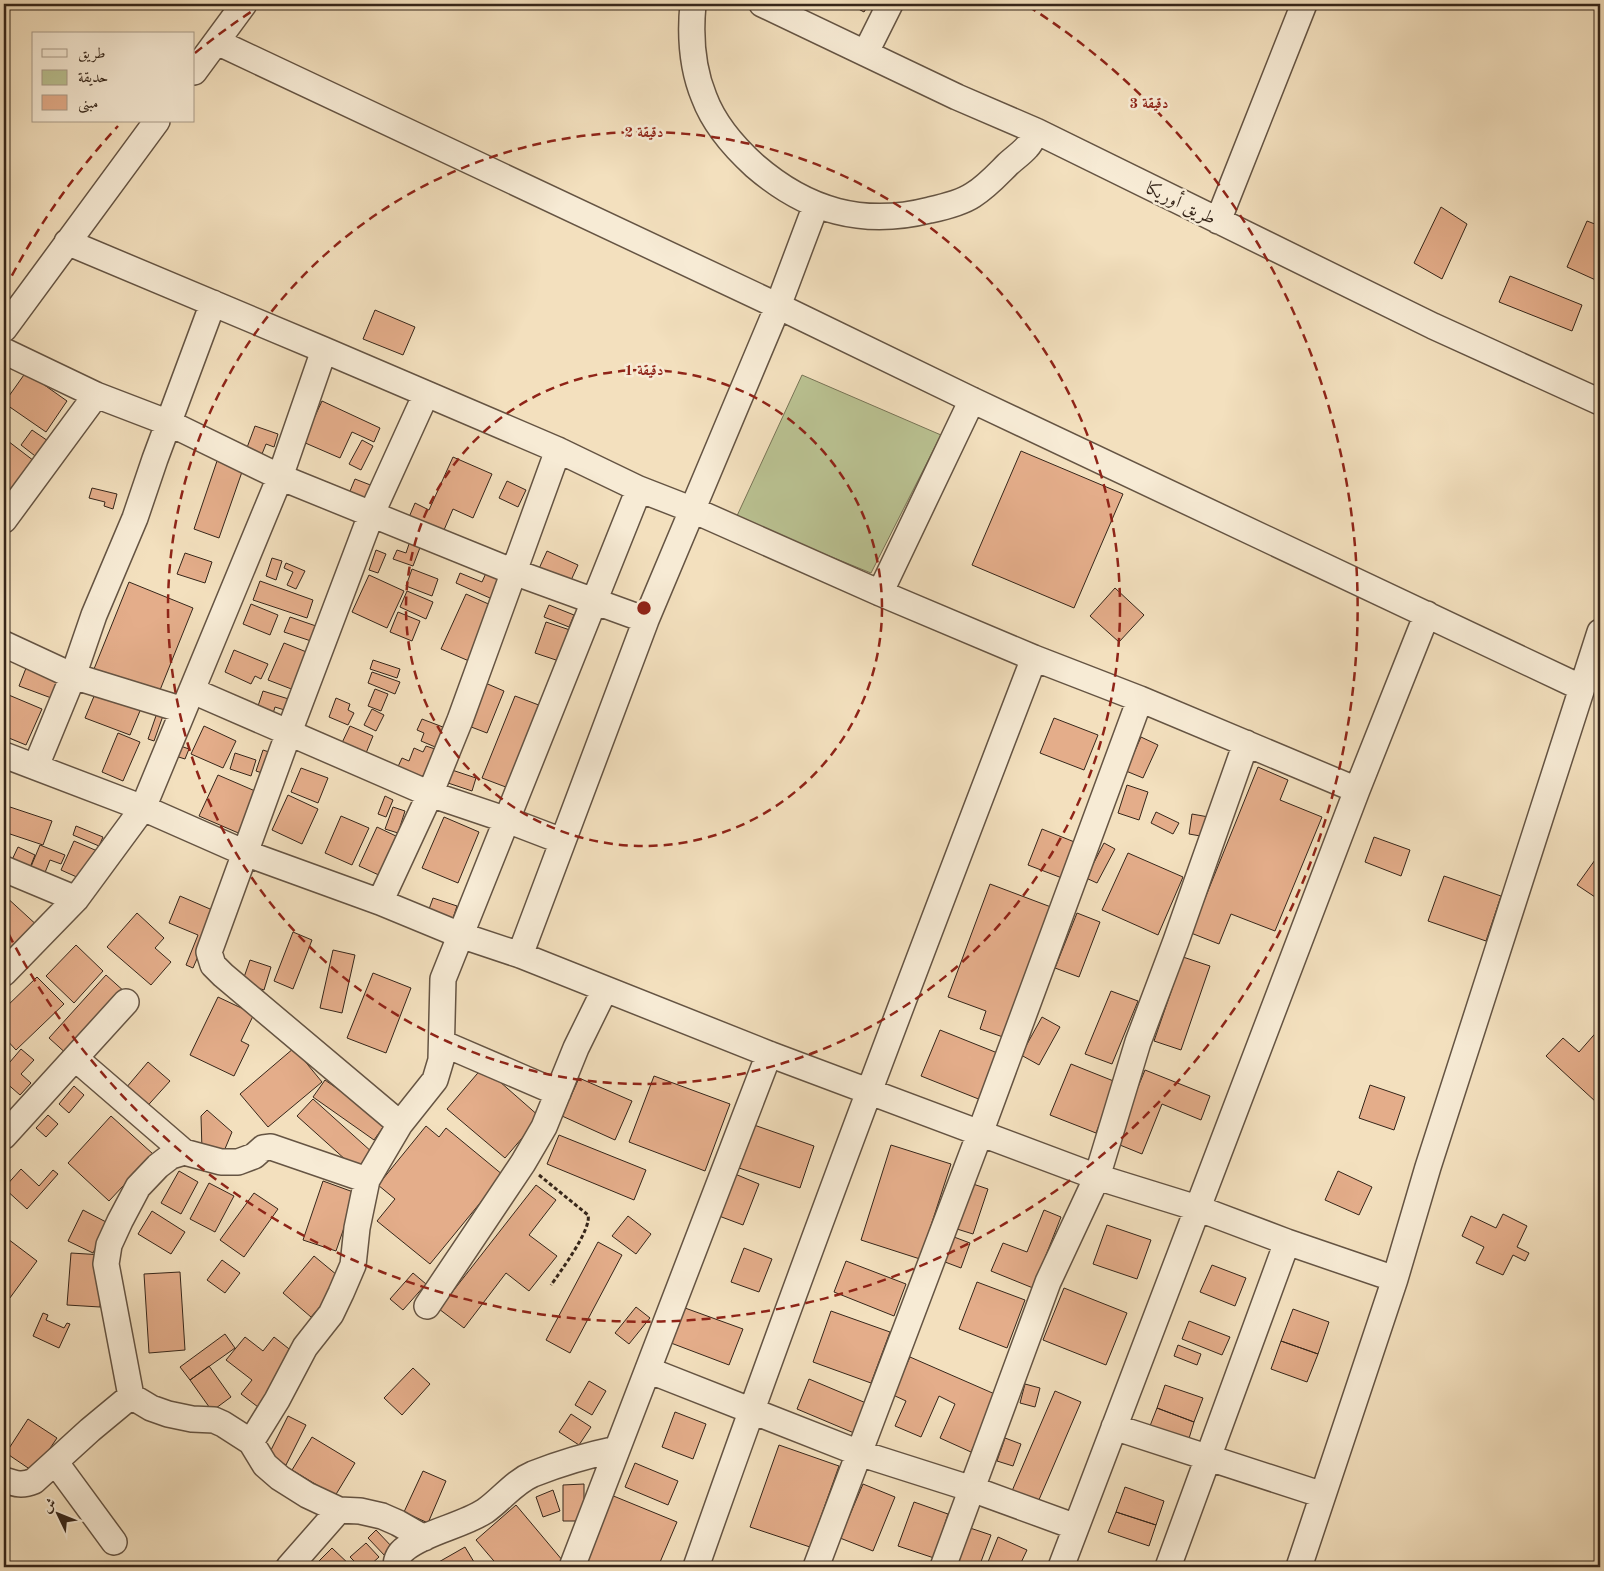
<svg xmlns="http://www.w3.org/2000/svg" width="1604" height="1571" font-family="'Old Standard TT',Amiri,serif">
<rect width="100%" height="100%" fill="#f3e0be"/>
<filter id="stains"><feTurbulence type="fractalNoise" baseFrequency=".004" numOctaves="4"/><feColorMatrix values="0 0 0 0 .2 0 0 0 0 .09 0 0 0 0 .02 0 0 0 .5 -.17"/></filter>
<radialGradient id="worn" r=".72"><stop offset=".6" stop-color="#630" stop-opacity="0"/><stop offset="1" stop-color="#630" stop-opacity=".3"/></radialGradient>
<!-- green -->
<path fill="#bac292" stroke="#787456" d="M802,375L941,435L871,573L736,518Z"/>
<!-- building -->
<path fill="#e4ad8a" stroke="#36261a" d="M849,4H869L864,12Z
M1441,207L1467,224L1442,279L1414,263Z
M1587,221L1600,226V282L1567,267Z
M1510,276L1582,305L1572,331L1499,302Z
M375,310L415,327L403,355L363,339Z
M26,372L67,401L46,432L4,403Z
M322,401L380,428L374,442L352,432L340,458L303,442Z
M255,426L278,434L274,447L266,444L260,459L245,453Z
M32,430L51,443L39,459L21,445Z
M4,438L38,464L4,509Z
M362,440L373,446L361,470L349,464Z
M1021,451L1123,494L1074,608L972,565Z
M453,457L492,474L473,518L453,509L441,537L407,522L415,503L429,510Z
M217,461L243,469L219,538L194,529Z
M355,479L373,486L366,503L348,496Z
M507,481L526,490L518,507L499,498Z
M92,488L117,494L113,509L104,506L105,502L89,498Z
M410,541L421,545L413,566L393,559L397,550L406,553Z
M376,550L386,554L378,573L369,570Z
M547,551L578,565L568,587L537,573Z
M185,553L212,562L205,583L177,574Z
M272,558L282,561L276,580L266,576Z
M286,563L305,571L296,589L287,585L293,572L284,568Z
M412,569L438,579L432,596L406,586Z
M460,573L482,582L486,573L507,582L499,602L456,583Z
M369,575L404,591L387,628L352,612Z
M260,581L313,600L307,618L253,600Z
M129,582L193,608L158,695L94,669Z
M1115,588L1144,615L1119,642L1090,616Z
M407,591L433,602L426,619L400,607Z
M466,594L493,606L469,661L441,649Z
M251,604L278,615L270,635L243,624Z
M549,605L574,615L569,627L544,617Z
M398,612L420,621L412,641L390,632Z
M290,617L316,626L311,641L284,632Z
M546,622L576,632L565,663L535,653Z
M284,643L309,653L294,690L268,680Z
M234,650L268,664L261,679L255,676L251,684L225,672Z
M373,660L400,669L397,678L370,669Z
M28,663L63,676L54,699L19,686Z
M372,672L400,682L395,694L368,683Z
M483,682L504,691L487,733L466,725Z
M97,689L142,706L130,735L85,718Z
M375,689L388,694L381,711L368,706Z
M263,691L295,701L291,712L275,707L271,720L255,715Z
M4,693L42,709L26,745L4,736Z
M515,696L544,707L511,789L482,778Z
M336,698L350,704L348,710L354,713L348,725L329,717Z
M372,709L384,715L376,731L364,725Z
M158,710L164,713L154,741L148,739Z
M1054,718L1098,735L1084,770L1040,753Z
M422,719L448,729L440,749L421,741L424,733L417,730Z
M204,726L236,741L223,768L191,754Z
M350,726L373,736L364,758L340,747Z
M118,733L140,742L123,781L102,772Z
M1141,737L1158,745L1143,778L1126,771Z
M172,743L189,749L185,759L169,754Z
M426,746L435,749L420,784L395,773L402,758L409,761L414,748L423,752Z
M263,750L275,754L268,775L256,771Z
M235,753L256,760L251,776L230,769Z
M1258,767L1288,780L1280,800L1322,817L1275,931L1231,914L1219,944L1191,933Z
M301,768L328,778L318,803L291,792Z
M446,768L476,778L472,791L442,781Z
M218,775L262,794L243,835L199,816Z
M1127,785L1148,792L1139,820L1118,813Z
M288,795L318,809L302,844L272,830Z
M385,796L393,800L386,817L378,814Z
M4,805L52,821L43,845L4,832Z
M393,807L405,811L398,833L385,829Z
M1156,812L1179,823L1173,834L1151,823Z
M1192,814L1214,818L1212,838L1189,834Z
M341,816L369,828L352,865L325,853Z
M444,817L479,832L458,883L422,868Z
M76,826L103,837L99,846L73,835Z
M377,827L398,837L381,876L359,866Z
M1042,829L1077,843L1062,878L1028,865Z
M1374,837L1410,850L1401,876L1365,862Z
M74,841L102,853L88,882L61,870Z
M1104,843L1115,849L1097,883L1086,878Z
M40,845L65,855L61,864L50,860L44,875L30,869Z
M18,847L35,855L29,870L11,862Z
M1128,853L1183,877L1158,935L1102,910Z
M1600,853V890L1595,897L1577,885Z
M1444,876L1501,896L1486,941L1428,921Z
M990,884L1051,907L1003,1037L980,1029L986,1011L948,997Z
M4,895L40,928L4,967Z
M180,896L217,912L193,968L186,965L198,935L169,923Z
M433,898L457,906L452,921L428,912Z
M137,913L164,938L155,948L171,962L151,985L107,947Z
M1077,913L1100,922L1079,977L1055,968Z
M293,932L312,940L293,989L274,981Z
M76,945L103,971L74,1003L46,976Z
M333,950L355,955L342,1013L320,1008Z
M1183,957L1210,966L1181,1050L1154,1041Z
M250,960L271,967L264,990L242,983Z
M373,973L411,988L386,1053L347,1038Z
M106,975L126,993L69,1056L49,1038Z
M37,977L64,1004L16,1050L4,1037V1009Z
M1111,991L1138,1001L1112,1064L1085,1054Z
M218,997L254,1014L241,1041L249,1045L234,1076L190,1055Z
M1042,1017L1060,1027L1039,1065L1021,1055Z
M1600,1028V1097L1596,1102L1546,1056L1563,1038L1579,1052Z
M940,1030L1000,1054L981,1100L921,1076Z
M294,1048L322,1082L268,1127L240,1094Z
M21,1049L34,1060L21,1074L31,1083L20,1095L4,1081V1069Z
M148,1062L170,1081L141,1113L120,1095Z
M1071,1064L1116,1082L1096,1133L1050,1115Z
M483,1067L540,1117L505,1158L447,1109Z
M1145,1070L1210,1096L1201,1120L1162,1104L1142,1154L1115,1143Z
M654,1076L730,1104L705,1171L629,1142Z
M579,1078L632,1101L615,1140L562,1116Z
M325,1080L386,1123L374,1140L313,1097Z
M1370,1085L1405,1097L1394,1130L1359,1118Z
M74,1086L84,1095L69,1113L59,1104Z
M313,1099L373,1153L357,1170L297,1116Z
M207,1110L232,1132L222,1156L202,1151L201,1116Z
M48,1115L58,1124L46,1137L36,1128Z
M111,1116L153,1154L109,1201L68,1163Z
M754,1125L814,1146L800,1188L739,1168Z
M426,1126L439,1137L446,1128L503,1175L430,1264L377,1221L395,1199L378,1185Z
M559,1135L646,1170L634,1200L547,1164Z
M891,1145L951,1164L920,1259L861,1240Z
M21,1169L39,1186L53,1170L58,1174L27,1209L4,1188Z
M179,1171L198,1182L181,1214L161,1203Z
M1338,1171L1372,1187L1359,1215L1325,1200Z
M735,1174L759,1184L743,1225L719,1216Z
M323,1181L356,1193L336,1251L303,1240Z
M209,1183L234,1196L215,1232L190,1219Z
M973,1184L988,1189L973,1234L957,1229Z
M536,1185L556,1200L529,1235L557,1256L529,1291L506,1273L464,1328L439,1309Z
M254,1193L278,1209L244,1257L220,1240Z
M83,1210L108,1223L93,1253L68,1241Z
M1044,1210L1061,1217L1033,1288L991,1271L1003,1243L1027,1252Z
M152,1211L185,1232L171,1254L138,1234Z
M1503,1214L1527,1226L1517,1247L1529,1253L1525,1261L1513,1255L1503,1275L1476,1263L1484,1247L1462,1236L1471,1216L1496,1228Z
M628,1216L651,1234L636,1254L612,1236Z
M1107,1225L1151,1240L1137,1279L1093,1264Z
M4,1236L37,1261L4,1306Z
M954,1237L970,1243L961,1268L945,1262Z
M598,1242L622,1255L570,1353L546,1340Z
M744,1248L772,1259L759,1292L731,1282Z
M71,1253L103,1255L100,1307L67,1305Z
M314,1256L343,1280L311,1317L283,1293Z
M222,1260L240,1273L225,1293L207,1280Z
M846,1261L906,1284L894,1316L834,1292Z
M1212,1265L1246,1278L1235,1306L1200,1292Z
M180,1272L185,1350L149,1353L144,1274Z
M413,1273L426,1284L403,1310L390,1299Z
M977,1282L1025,1300L1007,1348L959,1329Z
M1064,1288L1127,1313L1106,1365L1043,1340Z
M636,1307L650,1318L629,1344L615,1333Z
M685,1308L743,1329L729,1365L671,1343Z
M1293,1309L1329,1322L1318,1354L1281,1341Z
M831,1311L890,1332L871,1383L813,1362Z
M43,1313L48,1315L46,1320L64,1328L67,1323L70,1324L59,1348L33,1336Z
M1189,1321L1230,1337L1222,1355L1182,1339Z
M225,1334L235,1348L190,1380L180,1367Z
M245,1337L263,1351L274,1337L298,1356L258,1407L241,1394L252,1380L226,1360Z
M1281,1341L1318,1354L1307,1382L1271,1369Z
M1178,1345L1201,1354L1197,1365L1174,1356Z
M910,1357L997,1395L971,1452L940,1438L955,1404L939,1396L921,1437L895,1426L906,1401L893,1395Z
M209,1366L231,1397L212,1411L190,1380Z
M413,1368L430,1384L402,1415L384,1398Z
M809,1379L866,1403L854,1433L797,1409Z
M589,1381L606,1391L592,1415L575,1405Z
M1025,1384L1040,1388L1035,1407L1020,1403Z
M1165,1385L1203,1398L1194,1422L1157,1408Z
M1055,1391L1081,1402L1038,1502L1012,1491Z
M1157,1408L1194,1422L1187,1445L1148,1431Z
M675,1412L706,1424L693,1459L662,1447Z
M571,1414L591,1427L579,1445L559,1432Z
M288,1416L306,1425L286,1465L268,1456Z
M28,1419L57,1438L34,1472L6,1453Z
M312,1437L355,1463L335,1496L292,1470Z
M1005,1438L1021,1444L1013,1466L997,1461Z
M779,1445L839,1466L810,1547L750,1527Z
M635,1463L678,1481L668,1505L625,1487Z
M423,1471L446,1481L428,1523L404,1512Z
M584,1484V1521H563V1485Z
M863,1484L895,1497L873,1551L840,1538Z
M1125,1487L1164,1501L1156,1525L1116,1512Z
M553,1490L560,1511L543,1517L536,1497Z
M611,1495L677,1522L658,1567H582Z
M914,1502L948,1514L934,1558L898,1546Z
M516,1505L563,1561L556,1567H499L476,1540Z
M1116,1512L1156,1525L1149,1546L1108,1532Z
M967,1527L991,1535L979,1567H952Z
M376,1530L394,1549L386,1557L368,1538Z
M998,1537L1027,1550L1019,1567H986Z
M366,1543L379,1557L368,1567H360L350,1557Z
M465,1547L477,1567H430Z
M332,1548L352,1567H313Z"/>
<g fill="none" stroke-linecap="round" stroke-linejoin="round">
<defs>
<path id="minor" d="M693,4C690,35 692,68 704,97C714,124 734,147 755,166C807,211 863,227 930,210C944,207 961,203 973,195C986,187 996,176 1007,165C1013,159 1021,154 1027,147C1031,143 1033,137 1036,131
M762,4L957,97L1036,131L1433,326L1600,402
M217,42L778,306L972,400L1582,688
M866,52L890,4
M194,72L244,4
M1218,221L1304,4
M67,242L324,350L558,450L639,489L693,510L880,593L1034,658L1140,699L1357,790
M4,329L157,121
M4,351L96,395L169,423L280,477L514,572L646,620
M4,520L96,395
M880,593L972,400
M4,644L73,676L183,710
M193,691L430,794L507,820L562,841
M4,755L143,808L245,853L380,902L460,935L520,955L769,1054L1097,1177L1197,1208L1287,1242L1395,1279
M36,766L73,676L94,615L135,518L155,459L213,303
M4,869L76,899
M380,902L430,794L460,720L558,450
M520,955L646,620L778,306L816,205
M4,973L76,899L143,808L280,477L324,350
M442,1043L558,1093
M75,1058L184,1152
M400,1124L223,975L213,965L209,952L289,732L371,515L426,394
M4,1136L126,1002
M427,1306L523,1163L544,1127L576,1048L605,989
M648,1370L859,1453L972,1489L1076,1527
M131,1396L106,1264L109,1245L120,1221L138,1187L158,1166L171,1156L184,1152L221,1162H238L254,1156L263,1148L271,1147L367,1180L400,1124L435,1080L441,1060L443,979L639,489
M1114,1427L1323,1495
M251,1442L277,1400L305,1347L331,1314L341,1293L353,1265L357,1228L367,1180
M56,1463L114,1542
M4,1480C16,1484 22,1486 34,1481L90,1430L131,1396L151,1408L168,1414L192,1419L214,1420L223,1424L251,1442L265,1465L280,1478L307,1495L339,1510L360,1511L382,1516L398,1523L424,1538
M289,1567L339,1510
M396,1567C396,1560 399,1553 406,1548C428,1531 462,1526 485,1511C502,1499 514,1482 533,1474C561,1463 588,1455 617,1449
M572,1567L769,1054
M696,1567C803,1262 918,960 1034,658
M816,1567L980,1133L1140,699
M943,1567L1048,1282L1097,1177L1138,1042L1176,941L1246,743
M1061,1567L1357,790L1427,614
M1168,1567L1287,1242
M1299,1567L1395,1279L1428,1167L1600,632"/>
</defs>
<!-- minor casing -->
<use href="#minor" stroke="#655443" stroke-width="28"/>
<!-- path -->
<path stroke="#36261a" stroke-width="3" stroke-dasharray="4 2.5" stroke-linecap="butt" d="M539,1175L588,1215C592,1229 560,1272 551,1285"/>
<!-- minor -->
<use href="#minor" stroke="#f7ebd5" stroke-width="25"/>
</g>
<!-- distance rings -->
<g fill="none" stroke="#8f2418" stroke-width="2.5" stroke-dasharray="9 6">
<circle cx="644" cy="608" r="238"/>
<circle cx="644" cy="608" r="476"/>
<path d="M5 289A714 714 0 0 1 118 126M195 53A714 714 0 0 1 260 6M1028 6A714 714 0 1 1 5 927"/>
</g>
<g text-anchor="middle" stroke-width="5" stroke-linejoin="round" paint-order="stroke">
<!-- street labels -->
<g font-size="18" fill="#36261a" stroke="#f7ebd5">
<text transform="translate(1181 203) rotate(26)" y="6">طريق أوريكا</text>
</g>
</g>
<circle cx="644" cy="608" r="8" fill="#8f2418" stroke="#f7ebd5" stroke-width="2.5"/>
<g font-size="15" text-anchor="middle" font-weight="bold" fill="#8f2418" stroke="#f7ebd5" stroke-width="5" stroke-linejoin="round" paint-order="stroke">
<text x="1149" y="108">3 دقيقة</text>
<text x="644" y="137">2 دقيقة</text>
<text x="644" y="375">1 دقيقة</text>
</g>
<!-- margin -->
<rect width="1604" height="1571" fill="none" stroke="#f3e0be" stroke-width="20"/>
<rect x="5" y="5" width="1594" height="1561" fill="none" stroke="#36261a" stroke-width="2.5"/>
<rect x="10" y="10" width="1584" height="1551" fill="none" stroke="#36261a"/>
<!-- legend -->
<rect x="32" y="32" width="162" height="90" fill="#f7ebd5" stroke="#aa9c8a"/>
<rect x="42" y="49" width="25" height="8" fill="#f7ebd5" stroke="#aa9c8a"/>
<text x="78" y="58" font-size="15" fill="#36261a">طريق</text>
<rect x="42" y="70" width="25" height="15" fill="#bac292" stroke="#aa9c8a"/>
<text x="78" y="82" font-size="15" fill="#36261a">حديقة</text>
<rect x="42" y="95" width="25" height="15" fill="#e4ad8a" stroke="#aa9c8a"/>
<text x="78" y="108" font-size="15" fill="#36261a">مبنى</text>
<!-- north arrow -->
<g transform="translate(58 1514) rotate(313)" stroke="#f7ebd5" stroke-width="4" paint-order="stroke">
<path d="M0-4L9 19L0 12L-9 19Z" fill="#36261a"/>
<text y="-8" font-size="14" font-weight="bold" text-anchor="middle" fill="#36261a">ش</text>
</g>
<rect width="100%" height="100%" filter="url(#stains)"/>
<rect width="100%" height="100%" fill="url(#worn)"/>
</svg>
